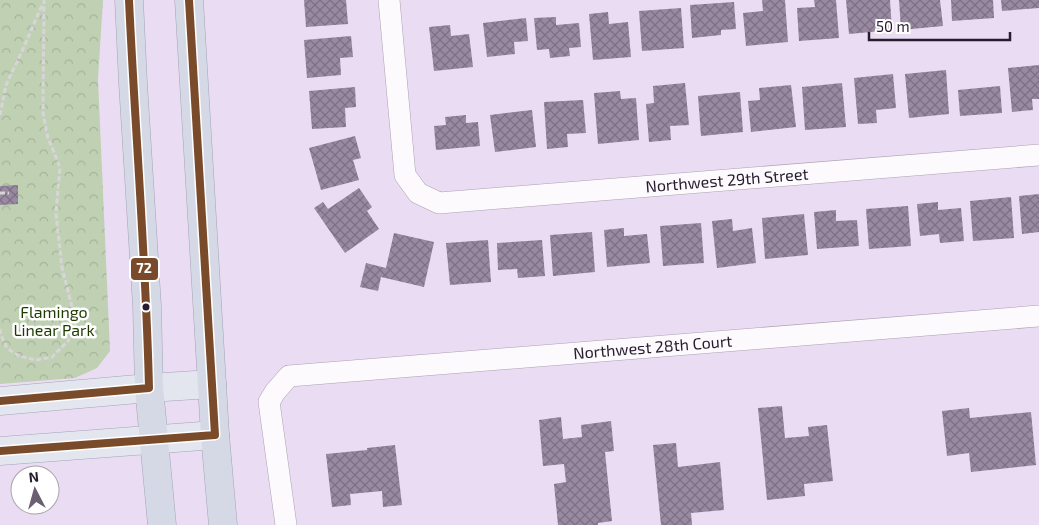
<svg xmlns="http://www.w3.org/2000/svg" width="1039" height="525" font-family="'Exo 2',sans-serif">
<defs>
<pattern id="park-crowns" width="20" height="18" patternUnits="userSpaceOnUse" patternTransform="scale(1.25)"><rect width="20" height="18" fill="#c0d1b3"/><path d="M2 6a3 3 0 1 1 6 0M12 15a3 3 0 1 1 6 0" fill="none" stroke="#a5b39a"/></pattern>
<pattern id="building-cross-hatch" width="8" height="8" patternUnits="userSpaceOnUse" patternTransform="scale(1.25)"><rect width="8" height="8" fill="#998aa1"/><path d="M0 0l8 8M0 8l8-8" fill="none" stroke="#7d7084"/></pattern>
</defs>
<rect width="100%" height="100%" fill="#eadcf2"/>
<!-- park -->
<path fill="url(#park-crowns)" d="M0,0H103L98,79L110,351L97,368L75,378L0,384Z"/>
<!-- building -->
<path fill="url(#building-cross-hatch)" d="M304,0H346L348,24L306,27Z
M762,0H785L788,42L746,46L743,13L763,11Z
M814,0H836L839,38L799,41L797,8L815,7Z
M846,0H890L892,30L849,34Z
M899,0H940L943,26L901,30Z
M951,0H993L994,18L952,21Z
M1001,0H1039V8L1002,11Z
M734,2L736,29L721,30V35L692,38L690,5Z
M681,8L684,48L642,51L639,11Z
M608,12L609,24L628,22L631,57L593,60L589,14Z
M556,17V25L579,23L581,47L569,48L570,56L550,58L549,49L537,50L534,18Z
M526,18L528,41L514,42L515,54L487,57L483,23Z
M450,25L451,36L469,34L473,67L434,71L429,27Z
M351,36L353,57L340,58L341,75L307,78L304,40Z
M1039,65V99H1032L1033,110L1012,112L1008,68Z
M946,70L949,114L909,118L905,74Z
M893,74L896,108L876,110L877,123L858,124L854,78Z
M685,83L689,125L670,126L671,140L649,142L646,104L654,103L653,86Z
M842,83L846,127L805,130L802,87Z
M791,85L796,127L751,132L748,101L760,100L759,88Z
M1000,86L1002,113L960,116L958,90Z
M355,87L356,107L345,108L346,127L312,129L309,91Z
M620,91L621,99L636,98L639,140L598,144L594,93Z
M740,92L743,132L701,136L698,96Z
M583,100L586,133L567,134L568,147L547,149L544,102Z
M532,110L536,147L495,152L490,115Z
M466,115V123L478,122L480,146L436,150L434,126L446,125L445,117Z
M355,136L361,158L353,160L359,180L321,190L309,148Z
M18,185V204L0,205V186Z
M359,188L372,207L367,211L379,229L345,253L314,208L323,202L328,209Z
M1039,194V232L1022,234L1019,196Z
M1011,197L1014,238L973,241L970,201Z
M938,202V210L961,208L964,241L940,243L939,234L920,236L917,204Z
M908,206L911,246L869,249L866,209Z
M836,210V221L857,220L859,246L817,249L814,212Z
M804,214L808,255L765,259L762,218Z
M732,219L733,231L752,228L756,263L717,268L712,221Z
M701,223L704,263L663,266L660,226Z
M624,228V236L647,234L650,263L607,267L604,230Z
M592,232L595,272L553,276L550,235Z
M394,233L434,242L424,287L381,277L378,291L360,287L366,263L386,268Z
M488,240L491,282L450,285L446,243Z
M542,240L545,276L518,278L517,269L498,270L497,243Z
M782,406L785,438L809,436L808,427L827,425L833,481L804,484L805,496L767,500L758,408Z
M969,408L970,418L1031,412L1036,465L971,472L969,453L947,456L942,411Z
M561,417L563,439L582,437L581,425L611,421L614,451L605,452L612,521L598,523V525H558L554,484L566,482L564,464L543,466L539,420Z
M676,443L678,467L720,462L724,510L691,513L692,525H661L653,445Z
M395,445L402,505L383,507L382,491L350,494L351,505L332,507L326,454L367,450V448Z"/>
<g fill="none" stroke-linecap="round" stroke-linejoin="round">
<defs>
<g id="minor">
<path id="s1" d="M389,0L405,175L418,193L439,203L1039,155"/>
<path id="s2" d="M286,525L269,402L275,392L289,376L1039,316"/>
</g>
<path id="major" d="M0,401L149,388L212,384
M0,451L215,435"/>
<path id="highway" d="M129,0L133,83L147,306L149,388L162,525
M189,0L215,435L223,525"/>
</defs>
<!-- minor casing -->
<use href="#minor" stroke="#aca1b3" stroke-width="22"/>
<!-- major casing -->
<use href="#major" stroke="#a3a4b8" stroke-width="29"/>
<!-- highway casing -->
<use href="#highway" stroke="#a3a4b8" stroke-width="29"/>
<!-- path -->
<path stroke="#d8d4da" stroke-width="3" stroke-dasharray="5 2.5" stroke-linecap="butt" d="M0,115L6,85L23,49L42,5
M0,193H9
M0,329L1,335L7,348L19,356L36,360L52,357L68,341L76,322L62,268L56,213L60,167L48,138L43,113L44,0"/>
<!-- minor -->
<use href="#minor" stroke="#fcfafd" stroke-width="21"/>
<!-- major -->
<use href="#major" stroke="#e4e6ef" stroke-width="28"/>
<!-- highway -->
<use href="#highway" stroke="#d5d9e5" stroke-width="28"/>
<defs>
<path id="bus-1" d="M0,401L149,388C146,259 135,129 129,0
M0,451L215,435L189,0"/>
</defs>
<!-- bus-1 casing -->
<use href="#bus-1" stroke="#fff" stroke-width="11"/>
<!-- bus-1 -->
<use href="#bus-1" stroke="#7a4b2a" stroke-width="8"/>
</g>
<!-- markers -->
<circle fill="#271c2d" stroke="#fff" stroke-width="2" cx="146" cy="307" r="4.5"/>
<g text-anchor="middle" stroke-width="5" stroke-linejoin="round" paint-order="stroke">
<!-- street labels -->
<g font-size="16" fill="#271c2d" stroke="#fff">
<text dy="6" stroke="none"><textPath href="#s1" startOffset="510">Northwest 29th Street</textPath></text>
<text dy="6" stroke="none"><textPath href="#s2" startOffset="522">Northwest 28th Court</textPath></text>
</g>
<!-- park labels -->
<g font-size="16" fill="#1e3a00" stroke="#fff">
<text x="54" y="318">Flamingo<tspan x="54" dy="18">Linear Park</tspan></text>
</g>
</g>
<rect stroke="#fff" stroke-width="2" x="130" y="257" width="29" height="24" rx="5" fill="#7a4b2a"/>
<g font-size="14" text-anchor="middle" font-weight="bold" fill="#fff">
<text x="144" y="273">72</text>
</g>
<!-- north arrow -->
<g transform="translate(35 490) rotate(354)"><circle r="24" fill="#ffffff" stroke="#a9a4ab"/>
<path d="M0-4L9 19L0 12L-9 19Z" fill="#6b5f72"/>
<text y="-8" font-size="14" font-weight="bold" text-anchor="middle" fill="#271c2d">N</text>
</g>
<!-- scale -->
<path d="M869 32v8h141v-8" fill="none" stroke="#271c2d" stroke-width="2.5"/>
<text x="876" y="32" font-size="15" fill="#271c2d" stroke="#ffffff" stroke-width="4" paint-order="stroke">50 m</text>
</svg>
